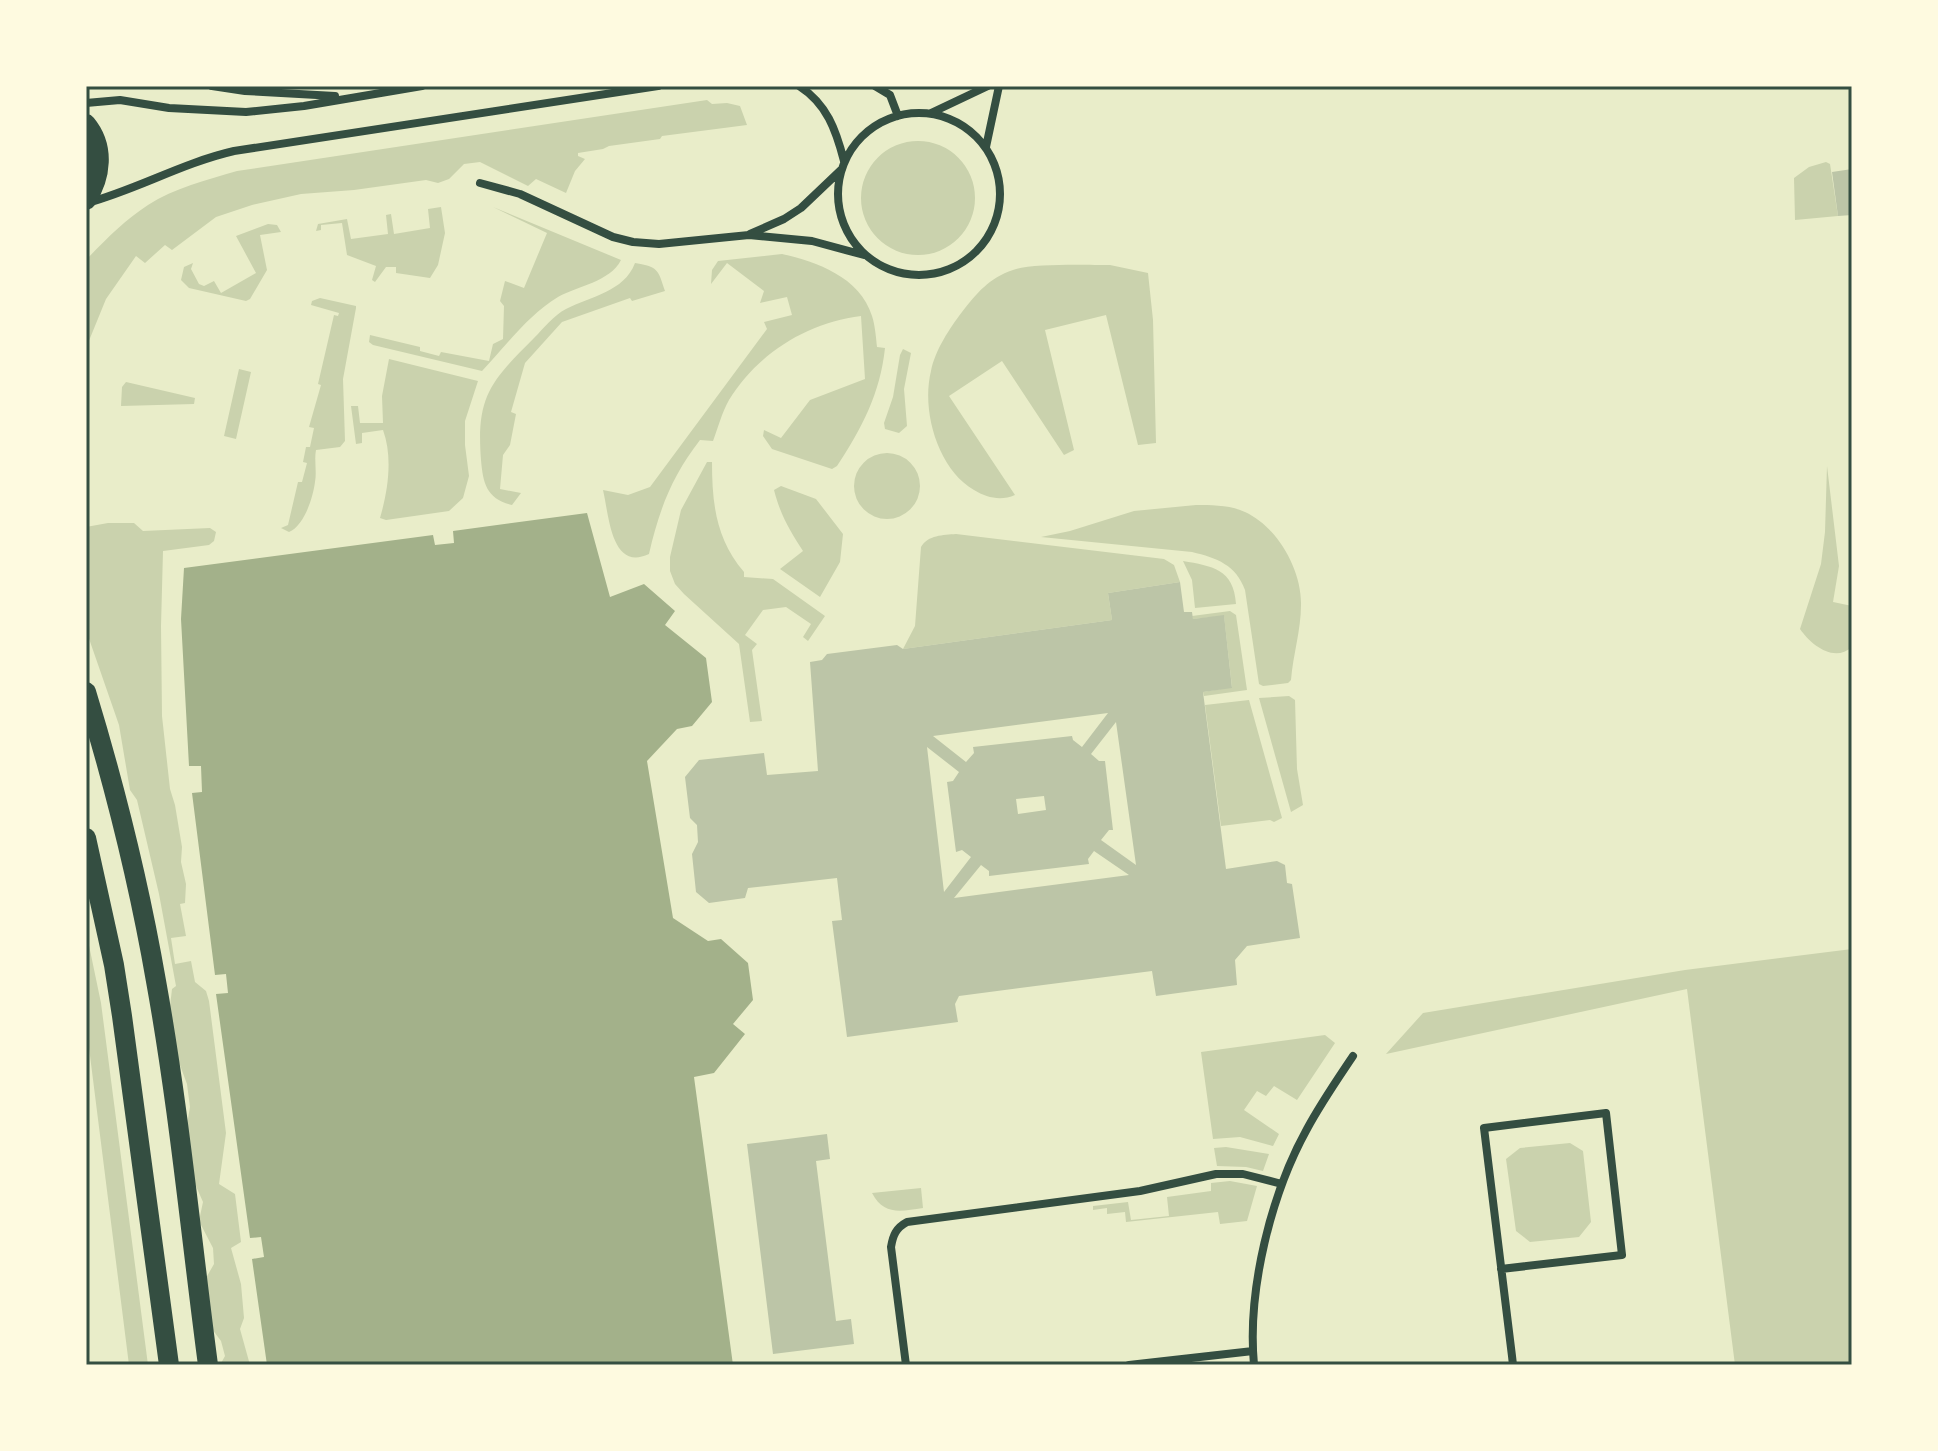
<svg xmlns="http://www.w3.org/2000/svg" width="1938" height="1451" font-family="'Asap Condensed',sans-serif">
<rect width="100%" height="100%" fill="#e9edc9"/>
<!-- green -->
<path fill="#cad2ad" d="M707,100L712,104L727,103L740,106L747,125L662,136L660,139L609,146L603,149L578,153V156L585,159L575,171L566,193L536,179L528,186L480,162L464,164L449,179L438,183L426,180L354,190L301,194L252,205L216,217L172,250L165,245L145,263L136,256L106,299L86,348V260C105,240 125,220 148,205C174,188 207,180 237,171Z
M861 198a57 57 0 1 1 114 0a57 57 0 1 1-114 0Z
M1826,162L1830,164L1838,216L1795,220L1794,178L1809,167Z
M441,207L445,233L438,265L430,278L396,273V267H386L375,282L372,280L376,266L347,255L342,223L321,225V230L316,231L318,224L347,219L351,239L388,234L386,215L391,214L394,234L430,228L428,209Z
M493,207L621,260C610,282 577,286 558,297C528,315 505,347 482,371L373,345L369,342L370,335L420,347V351L439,356L441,352L489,361L493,344L503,339L504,306L500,301L505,281L524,288L547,233Z
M268,224L277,225L281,232L260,235L267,270L250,299L246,301L189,288L181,280L184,267L193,263L191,269L199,284L204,286L214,281L221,293L256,273L236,236Z
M782,254C817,262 860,277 872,316C875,325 876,337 877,347L885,348C880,394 862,428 837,466L832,469L772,449L763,436L764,430L781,438L810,400L865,379L861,316C807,323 758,353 729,400C722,412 718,428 713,441L700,440C672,476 659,510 649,554C611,572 609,515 603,490L628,495L650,487L767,329L764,322L792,315L787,297L760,303L764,291L727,263L711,284L712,270L718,261Z
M635,263C659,267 658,270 665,291L632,301L630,298L562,322L525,363L511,412L516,414L510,445L503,455L500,489L521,493L512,505C487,499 483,484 481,460C476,396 491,381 534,338C544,328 554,315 566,309C591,296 624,292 635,263Z
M1110,265L1148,273L1153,320L1156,443L1138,445L1106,315L1045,330L1074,450L1064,455L1002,361L949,396L1015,495C1001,501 987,498 974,490C938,469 921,411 931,371C935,350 950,328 962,312C977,293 989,278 1013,270C1032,263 1087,265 1110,265Z
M320,298L356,306V308L343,379L345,441L340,447L316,450C314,460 317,471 315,482C313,498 304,526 289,532L281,528L288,525L298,482H302L307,463L303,462L306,447H310L314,428L309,427L321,385L318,384L334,315L338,316L339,313L311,305L312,301Z
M903,349L911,353L904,389L907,426L899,433L885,429L884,423L893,397L900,355Z
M389,359L478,381L465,421V445L469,476L463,498L449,511L386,520L380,518C388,491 393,457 383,430L362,433V443L356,444L351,406H358L360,423H383L382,396Z
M239,369L251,372L236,439L224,436Z
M126,382L195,398L194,404L121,406L122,387Z
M854 486a33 33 0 1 1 66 0a33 33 0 1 1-66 0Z
M707,462H712C712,504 716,539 744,572V577L773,579L825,616L808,641L803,637L811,624L786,607L763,610L745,635L757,644L752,650L762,721L750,722L739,644L684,594L675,584L670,571V557L681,510Z
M1827,466L1839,566L1833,602L1852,606V647C1834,663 1811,645 1800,629L1821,564L1825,532Z
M781,486L816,499L843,534L840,562L820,597L780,569L803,551C790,531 780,514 774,490Z
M1196,505C1212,505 1230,505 1245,512C1278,527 1302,571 1301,605C1301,630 1293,655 1291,680L1288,683L1263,686L1259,684L1245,590C1236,565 1217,558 1192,552L1041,537L1070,531L1134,511Z
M108,523H134L143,531L210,528L216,532L214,541L209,545L163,551L161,626L162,716L170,789L175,805L182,847L181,862L186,884L185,903L180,904L186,936L171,938L175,964L191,961L195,982L206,991L209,1001L226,1133L219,1184L235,1194L241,1242L231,1248L241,1284L244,1318L240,1329L250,1365H220L225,1356L221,1341L209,1325L206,1278L214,1264L213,1248L199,1221L203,1202L192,1177L185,1136L190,1107L187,1084L174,1049L169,1015L172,989L176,986L159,894L137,800L130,790L119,725L86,630V527Z
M956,534L1164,559L1174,565L1180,582L1108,593L1112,620L903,649L915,626L921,547C928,535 943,535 956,534Z
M1183,561C1212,566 1234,569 1236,604L1195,608L1192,580Z
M1230,611L1236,615L1247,690L1204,696L1203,692L1232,687L1224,616L1193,619L1192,616Z
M1289,696L1295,700L1297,769L1303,805L1291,812L1259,698Z
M1249,700L1282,818L1274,822L1270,820L1221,826L1205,705Z
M86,931L101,1003L148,1365H129L86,1024Z
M1852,949V1365H1735L1687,989L1386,1054L1423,1013L1685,970Z
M1325,1035L1335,1043L1297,1100L1274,1086L1266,1096L1257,1091L1244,1110L1279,1134L1273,1146L1240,1137L1213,1139L1201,1052Z
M1570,1143L1583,1151L1591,1222L1579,1237L1530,1242L1516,1231L1506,1159L1520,1148Z
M1226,1147L1269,1154L1263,1171L1246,1167L1217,1166L1214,1148Z
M1230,1181L1257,1186L1247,1221L1220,1224L1218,1212L1126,1222L1125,1212L1107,1214V1208L1093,1210V1206L1128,1202L1131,1220L1169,1216L1167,1197L1211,1191V1183Z
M921,1188L923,1208C901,1211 884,1216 872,1193Z"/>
<!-- water -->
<path fill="#a3b18a" d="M587,513L610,597L644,584L675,611L665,625L706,658L712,702L692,726L677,729L647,761L673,918L708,941L721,939L748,963L753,1000L733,1024L745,1034L714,1073L694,1077L733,1365H267L252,1259L264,1257L261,1237L250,1238L216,994L228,993L226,974L215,975L192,793L202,792L201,766H189L181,619L184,568L433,535L435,545L454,543L453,531Z"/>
<!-- building -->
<path fill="#bcc5a7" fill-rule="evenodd" d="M1852,169V215L1838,216L1832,172Z
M1180,582L1184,612H1192L1193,619L1224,615L1232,688L1203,692L1226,869L1277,861L1285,865L1287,883L1292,884L1300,938L1247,946L1235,960L1237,985L1156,996L1152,971L959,996L955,1004L958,1022L847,1037L832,921L842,920L837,878L748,888L745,898L709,903L696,892L692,854L698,842L697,825L690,818L685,777L699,760L764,753L767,775L818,771L810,662L822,660L827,654L897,645L903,649L1112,620L1108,593ZM1108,713L1082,747L1073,740L1072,736L973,747L974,753L966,762L933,736ZM1116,722L1136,865L1101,840L1109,830H1113L1105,761H1099L1091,754ZM927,747L959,772L953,781L947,782L956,852L962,850L971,857L944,892ZM1044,796L1046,810L1018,814L1016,799ZM1094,851L1129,875L954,898L981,865L989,871V876L1089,864L1088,859Z
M827,1134L830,1159L816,1161L836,1321L851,1319L854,1344L773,1354L747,1144Z"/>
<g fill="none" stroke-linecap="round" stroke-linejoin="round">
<!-- minor -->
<path stroke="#344e41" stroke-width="8" d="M212,86L245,91L335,96
M799,86C827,104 836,130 844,161
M875,86L890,95L898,116
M86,103L120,100L169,108L246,112L304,106L422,86
M838 194a81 81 0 1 1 162 0a81 81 0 1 1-162 0Z
M931,113L988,86
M986,147L999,86
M480,183L520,194L613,237L633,242L659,244L749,235L812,241L864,255
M87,203C138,189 182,163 234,151L658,86
M750,234L784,219L801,208L842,169
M1501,1269L1622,1255L1606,1113L1484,1128L1512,1356L1513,1365
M906,1365L891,1247C893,1235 896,1228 907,1222L1140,1191L1216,1174H1243L1282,1184
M1129,1365L1253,1351
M1254,1365C1247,1290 1271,1194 1307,1129C1321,1103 1337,1080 1353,1056"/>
<!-- primary -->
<path stroke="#344e41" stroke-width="20" d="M86,124C105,147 101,177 86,200
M86,692C115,787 139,883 156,981C179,1108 191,1237 208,1365
M86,838L114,965L122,1016L169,1365"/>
</g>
<!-- border -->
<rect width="1938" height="1451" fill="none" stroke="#fefae0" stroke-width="176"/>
<rect x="88" y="88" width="1762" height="1275" fill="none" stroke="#344e41" stroke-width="3"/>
</svg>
